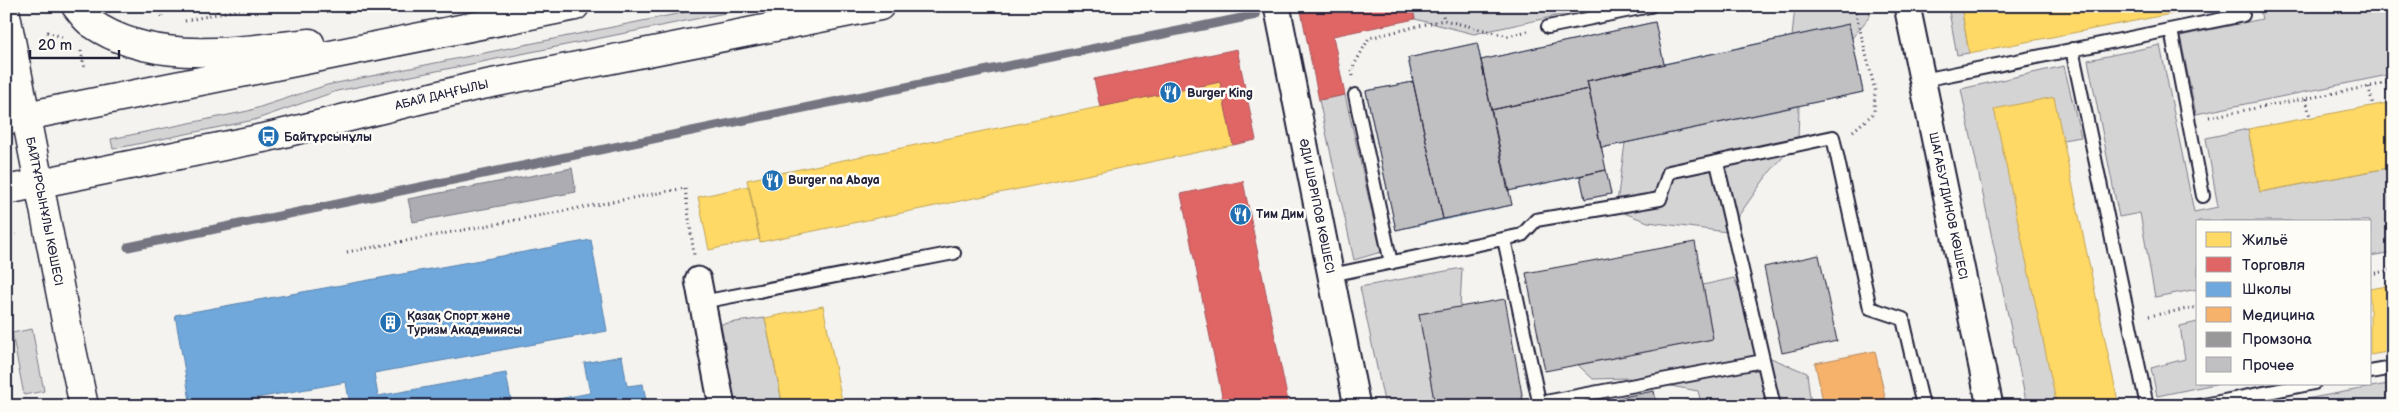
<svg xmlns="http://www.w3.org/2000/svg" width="2399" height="412" font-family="'Balsamiq Sans',sans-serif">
<rect width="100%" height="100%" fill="#f4f3ef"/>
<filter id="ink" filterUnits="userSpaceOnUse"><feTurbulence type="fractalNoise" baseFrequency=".02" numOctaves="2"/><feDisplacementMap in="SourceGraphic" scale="10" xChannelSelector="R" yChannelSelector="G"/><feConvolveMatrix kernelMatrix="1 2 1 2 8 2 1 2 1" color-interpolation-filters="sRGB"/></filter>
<g filter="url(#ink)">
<!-- green -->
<path fill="#d5d4d5" stroke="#7c7b88" d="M716,6H760L337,91L254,120L113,149L111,139L248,111L327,85Z
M1412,6H1601L1474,34L1415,19Z
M1795,6H1869L1870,16L1852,38L1849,25L1792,37Z
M1948,6H1961L1969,53L1957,55Z
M2259,6H2393V74L2196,114L2180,36L2262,19Z
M2160,45L2194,212L2218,207L2206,138L2248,129L2260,192L2393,167V252L2370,256V221H2198V289L2155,297L2140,213L2119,217L2088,60Z
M2064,66L2081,137L2063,140L2057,406H2027L1961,89Z
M1345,95L1381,252L1354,260L1319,100Z
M1799,106L1798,140L1768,174L1727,232L1648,222L1616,210L1625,143Z
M1462,268L1460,307L1419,314L1435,406H1385L1360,287Z
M1734,278L1766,356L1807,373L1811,406H1702L1698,391L1628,378L1593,379L1578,365L1713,339L1703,285Z
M765,318L783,406H722L707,326Z
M2198,322V383H2220L2157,396L2151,368L2185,359L2180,326Z
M32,329L44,391L24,395L12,333Z
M2393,383V406H2268Z"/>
<!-- water -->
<path fill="#acacb2" stroke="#757582" d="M572,168L576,192L413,222L408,199Z"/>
<!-- homes -->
<path fill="#ffd966" stroke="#bda259" d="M1961,6H2212L1969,53Z
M1220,82L1233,145L760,242L747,180Z
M2054,97L2082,230L2119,406H2057L1994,109Z
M2393,102V167L2260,192L2248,129Z
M749,186L760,239L709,250L698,197Z
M2393,285V351L2370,355V289Z
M823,306L843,406H783L765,318Z"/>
<!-- shops -->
<path fill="#e06666" stroke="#a75259" d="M1300,6H1412L1415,19L1333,36L1345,95L1319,100Z
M1237,49L1256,140L1233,145L1220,82L1100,107L1094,79Z
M1243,181L1289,406H1224L1181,194Z"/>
<!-- schools -->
<path fill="#6fa8dc" stroke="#5880ac" d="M1655,22L1664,64L1849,24L1863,92L1601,148L1611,194L1585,199L1580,176L1508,191L1512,205L1396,230L1366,91L1413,82L1408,58L1477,43L1481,60Z
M591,240L607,331L374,373L378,396L506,373L512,406H350L346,382L212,406H191L175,315Z
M622,356L627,386L643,384L647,406H521L590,393L584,363Z"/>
<!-- health -->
<path fill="#f6b26b" stroke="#b6875d" d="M1875,351L1887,406H1824L1815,363Z"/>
<!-- industry -->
<path fill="#999" stroke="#75757d" d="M1691,400L1692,406H1659Z"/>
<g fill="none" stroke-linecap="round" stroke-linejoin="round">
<!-- stream -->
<path stroke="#757582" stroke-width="9" d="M128,247L1256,15"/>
</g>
<!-- building -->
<path fill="#c0bfc2" stroke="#22223b" d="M1655,22L1664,64L1587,81L1589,89L1491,110L1481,60Z
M1849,24L1863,92L1601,148L1587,81Z
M1477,43L1512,205L1443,219L1408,58Z
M1413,82L1443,219L1396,230L1366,91Z
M1589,89L1606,170L1508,191L1491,110Z
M1606,170L1611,194L1585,199L1580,176Z
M1695,242L1713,339L1545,371L1526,273Z
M1819,255L1837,341L1782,353L1764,267Z
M1505,299L1524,406H1435L1419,314Z
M1654,391L1657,406H1620L1618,398Z"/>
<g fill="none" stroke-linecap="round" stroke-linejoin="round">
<defs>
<path id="lane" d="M1548,27L1650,6
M2171,30L2203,196
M2072,49L2147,406
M1923,80L2243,15L2242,6
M1355,95L1391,263
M1717,163L1774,406
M1504,239L1540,406
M1331,275L1522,235L1536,220L1660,199L1669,172L1833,137L1870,308L1903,319L1923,406
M702,302L954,253
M2370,372L2393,368
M1540,403L1763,361
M1095,406H1096
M2199,406L2314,383"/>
<g id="street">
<path id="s1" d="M1277,6L1357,406"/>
<path id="s2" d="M1907,6L1990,406"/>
<path d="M698,280L722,406"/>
</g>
<g id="secondary">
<path d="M76,6C81,12 85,19 91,23C154,67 240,50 310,43"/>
<path id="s3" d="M6,15L68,331L84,406"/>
<path d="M6,120L575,6"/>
<path id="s4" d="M6,190L268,137L472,87L880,6"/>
</g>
</defs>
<!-- lane casing -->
<use href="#lane" stroke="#22223b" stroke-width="16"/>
<!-- street casing -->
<use href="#street" stroke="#22223b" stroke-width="29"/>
<!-- secondary casing -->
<use href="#secondary" stroke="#22223b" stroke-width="31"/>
<!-- path -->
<path stroke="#22223b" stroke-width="3" stroke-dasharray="1 4" stroke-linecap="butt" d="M160,6L163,20
M216,6L218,14
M1441,6L1444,20
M185,21L253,6
M47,32L62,37
M81,51L85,70
M1353,76L1352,69L1369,38L1444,20L1508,36L1528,31
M2369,87L2373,106
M2306,99L2310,117
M2209,117L2393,82
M1853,131L1874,113L1875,90L1854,6
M6,232L20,234
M347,252L685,188L694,255
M2370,274L2393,270
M2149,316L2198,307"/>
<!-- lane -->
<use href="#lane" stroke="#fdfcf7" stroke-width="12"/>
<!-- street -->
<use href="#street" stroke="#fdfcf7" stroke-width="25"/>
<!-- secondary -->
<use href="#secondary" stroke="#fdfcf7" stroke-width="28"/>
</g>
</g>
<!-- icons -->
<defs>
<symbol id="restaurant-disc" viewBox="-11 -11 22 22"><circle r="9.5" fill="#1f6fb2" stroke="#fdfcf7"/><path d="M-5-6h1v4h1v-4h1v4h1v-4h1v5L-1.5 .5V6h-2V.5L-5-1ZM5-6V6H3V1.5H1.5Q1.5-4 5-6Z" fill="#fff"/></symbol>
<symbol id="bus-disc" viewBox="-11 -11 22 22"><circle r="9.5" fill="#1f6fb2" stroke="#fdfcf7"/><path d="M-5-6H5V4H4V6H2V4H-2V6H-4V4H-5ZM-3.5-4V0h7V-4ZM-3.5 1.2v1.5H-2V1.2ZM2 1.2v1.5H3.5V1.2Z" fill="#fff"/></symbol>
<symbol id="building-disc" viewBox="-11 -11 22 22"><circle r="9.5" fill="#1f6fb2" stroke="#fdfcf7"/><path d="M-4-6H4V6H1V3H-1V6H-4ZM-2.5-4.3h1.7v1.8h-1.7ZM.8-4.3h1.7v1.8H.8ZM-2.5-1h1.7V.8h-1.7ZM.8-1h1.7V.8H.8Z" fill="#fff"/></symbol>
</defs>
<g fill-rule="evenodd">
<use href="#restaurant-disc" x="1158" y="80" width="25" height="25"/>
<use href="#bus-disc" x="256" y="124" width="25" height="25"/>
<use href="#restaurant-disc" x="760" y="168" width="25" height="25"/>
<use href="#restaurant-disc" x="1228" y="202" width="25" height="25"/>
<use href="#building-disc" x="378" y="310" width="25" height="25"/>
</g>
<g text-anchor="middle" stroke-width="5" stroke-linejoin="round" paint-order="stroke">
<!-- poi labels -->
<g font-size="12" font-weight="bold" fill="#22223b" stroke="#fdfcf7" text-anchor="start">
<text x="1187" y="97">Burger King</text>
<text x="284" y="141">Байтұрсынұлы</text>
<text x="788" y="184">Burger na Abaya</text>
<text x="1256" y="218">Тим Дим</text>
<text x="407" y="320">Қазақ Спорт және<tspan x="407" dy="14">Туризм Академиясы</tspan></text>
</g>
<!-- street labels -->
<g font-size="12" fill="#22223b" stroke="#fdfcf7">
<text dy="4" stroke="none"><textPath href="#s4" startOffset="446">АБАЙ ДАҢҒЫЛЫ</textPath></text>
<text dy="4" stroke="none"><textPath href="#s1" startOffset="204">ӘДИ ШӘРІПОВ КӨШЕСІ</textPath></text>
<text dy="4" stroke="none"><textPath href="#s2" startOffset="204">ШАГАБУТДИНОВ КӨШЕСІ</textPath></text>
<text dy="4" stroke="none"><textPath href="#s3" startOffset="200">БАЙТҰРСЫНҰЛЫ КӨШЕСІ</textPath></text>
</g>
</g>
<!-- margin -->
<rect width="2399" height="412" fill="none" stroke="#fdfcf7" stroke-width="25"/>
<rect x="12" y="12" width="2374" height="387" fill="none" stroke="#22223b" stroke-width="2" filter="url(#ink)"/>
<!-- legend -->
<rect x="2196" y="220" width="175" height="165" fill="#fdfcf7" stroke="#a5a5ac"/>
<rect x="2206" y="232" width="25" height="15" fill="#ffd966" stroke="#a5a5ac"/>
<text x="2242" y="245" font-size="15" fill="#22223b">Жильё</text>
<rect x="2206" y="257" width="25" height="15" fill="#e06666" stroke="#a5a5ac"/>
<text x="2242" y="270" font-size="15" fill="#22223b">Торговля</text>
<rect x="2206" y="282" width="25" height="15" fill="#6fa8dc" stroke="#a5a5ac"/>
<text x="2242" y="294" font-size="15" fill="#22223b">Школы</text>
<rect x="2206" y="307" width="25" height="15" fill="#f6b26b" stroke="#a5a5ac"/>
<text x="2242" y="320" font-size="15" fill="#22223b">Медицина</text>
<rect x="2206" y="332" width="25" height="15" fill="#999999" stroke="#a5a5ac"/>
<text x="2242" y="344" font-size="15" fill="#22223b">Промзона</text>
<rect x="2206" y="357" width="25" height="15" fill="#c0bfc2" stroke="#a5a5ac"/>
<text x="2242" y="370" font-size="15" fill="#22223b">Прочее</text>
<!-- scale -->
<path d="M30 50v8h89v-8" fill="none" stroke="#22223b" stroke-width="2.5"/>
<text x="38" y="50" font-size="15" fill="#22223b" stroke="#fdfcf7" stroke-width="4" paint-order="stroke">20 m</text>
</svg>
